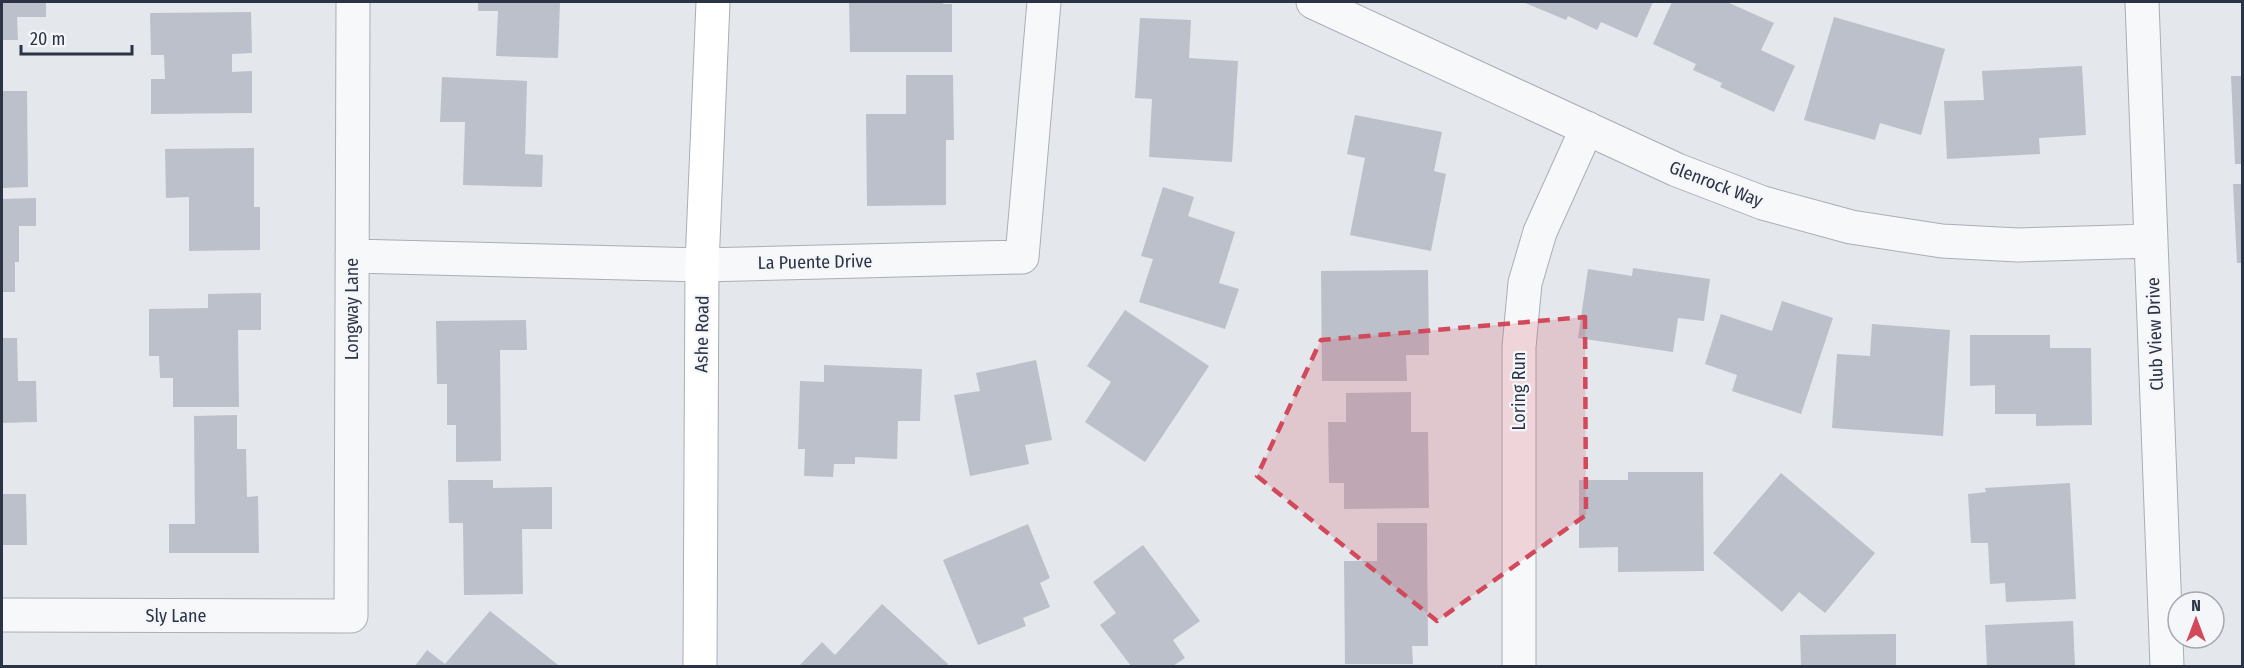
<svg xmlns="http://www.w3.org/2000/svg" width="2244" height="668" font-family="'Fira Sans Condensed',sans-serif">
<rect width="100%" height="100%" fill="#e4e7ec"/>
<!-- building -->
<path fill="#bbc0ca" d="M2,2H46V17H17L18,40H2Z
M478,2H560L558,58L496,56L498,11H478Z
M849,2H943V4H952V52H850Z
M1523,2H1653L1637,38L1601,22L1597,30L1568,16L1566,20Z
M1672,2H1727L1774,23L1761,50L1795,66L1774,112L1720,87L1722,83L1693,70L1696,64L1653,44Z
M251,12L252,53L232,54V72L252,71V113L151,114V79H165L164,55H151L150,13Z
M1834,17L1945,49L1921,135L1880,123L1875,140L1804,120Z
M1140,18L1191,20L1189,58L1238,61L1232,162L1149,157L1152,99L1135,98Z
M2082,66L2086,135L2039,138L2040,154L1947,159L1944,101L1984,100L1982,71Z
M906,75H953L954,140H946V205L867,206L866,114H906Z
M2231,76H2242V164H2235Z
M442,77L527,81L525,154L543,155L542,187L463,185L465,122H440Z
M2,91H27L28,187L2,188Z
M1355,115L1442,132L1434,171L1446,174L1431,251L1350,235L1365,158L1347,154Z
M254,148V207H260V250L189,251V197L166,198L165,149Z
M2233,184H2242V263H2237Z
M1163,187L1194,197L1188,216L1235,232L1219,283L1239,289L1225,329L1139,302L1153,259L1141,256Z
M36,198V226H19V262H15V292H2V199Z
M1633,268L1710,279L1704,321L1678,318L1673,352L1578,338L1588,269L1632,276Z
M1428,270L1429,355H1406L1407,381H1322L1321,271Z
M261,293V330H238L239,407H173V378H160L159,356H149V309L208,308V294Z
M1782,301L1833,318L1801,414L1732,391L1737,375L1705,364L1721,314L1772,331Z
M1125,310L1209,366L1145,462L1085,422L1111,382L1087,366Z
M526,320L527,350H500L501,461L456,462V425H447V384H437L436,321Z
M1872,324L1950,330L1943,436L1832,428L1837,354L1870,356Z
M1970,335H2050V348H2091L2092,425L2036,426V414H1995V385L1970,386Z
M2,338H17L18,381H36L37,422L2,423Z
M1036,360L1052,440L1025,445L1029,464L970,476L954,395L980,391L976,373Z
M824,365L922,369L920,421H898L897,459L855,457V464H834L833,477L804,476L805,449H798L800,381L824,382Z
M1411,392V432H1428L1429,508L1344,509V483H1329L1328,422H1346V393Z
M237,415V449H246L247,497L258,496L259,553H169V524H195L194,416Z
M1628,472H1703L1704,571L1618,572V547L1579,548V480H1628Z
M1781,473L1875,553L1825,613L1799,592L1782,612L1713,553Z
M448,480H493V488L552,487V529H522L523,594L464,595L463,523H449Z
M2070,483L2076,599L2006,602L2005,583L1990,584L1988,543H1971L1968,494L1986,492L1985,488Z
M2,494H26L27,545H2Z
M1377,523H1427L1428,646H1412L1413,664H1345L1344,561H1377Z
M1028,524L1050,578L1040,583L1050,607L1023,618L1026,626L978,645L943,560Z
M1143,545L1200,621L1173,640L1185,658L1173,666H1131L1100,625L1116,613L1093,582Z
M882,604L948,664L946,666H799L822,642L835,655Z
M490,611L558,665L557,666H415L427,650L445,664Z
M2073,621L2075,666H1987L1985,625Z
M1896,634V666H1801L1800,635Z"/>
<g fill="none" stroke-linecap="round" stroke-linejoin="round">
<defs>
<path id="street" d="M1313,2L1677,170L1763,203L1851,227L1942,241L2018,245L2151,241
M2142,2L2167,666
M352,256L702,265L1022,257L1044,2
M2,615L351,616L353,2
M1519,666V347L1525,283L1540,232L1587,128"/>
<path id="secondary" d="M700,666L702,265L713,2"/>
</defs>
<!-- street casing -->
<use href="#street" stroke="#a9aeb7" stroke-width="35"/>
<!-- secondary casing -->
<use href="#secondary" stroke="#a9aeb7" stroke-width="35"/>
<!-- street -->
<use href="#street" stroke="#f7f8fa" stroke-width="33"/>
<!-- secondary -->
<use href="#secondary" stroke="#fff" stroke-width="33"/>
</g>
<!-- marked area -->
<path fill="#d1495b" fill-opacity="0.2" stroke="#d1495b" stroke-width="4.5" stroke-dasharray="12 8" stroke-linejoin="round" d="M1585,317L1586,515L1437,621L1257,476L1321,340Z"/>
<g text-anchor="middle" stroke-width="4.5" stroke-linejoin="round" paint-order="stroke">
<!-- street labels -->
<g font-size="18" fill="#2b3445" stroke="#f4f6f9">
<text transform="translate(1716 184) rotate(21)" y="6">Glenrock Way</text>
<text transform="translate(815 262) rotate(-1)" y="6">La Puente Drive</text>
<text transform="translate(352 309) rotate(-90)" y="6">Longway Lane</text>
<text transform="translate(702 334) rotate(-89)" y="6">Ashe Road</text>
<text transform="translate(2155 334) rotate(-92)" y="6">Club View Drive</text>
<text transform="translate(1519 391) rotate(-90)" y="6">Loring Run</text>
<text x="176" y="622">Sly Lane</text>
</g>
</g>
<!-- border -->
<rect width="2244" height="668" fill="none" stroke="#2b3445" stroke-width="6"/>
<!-- north arrow -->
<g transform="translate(2196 620)"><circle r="28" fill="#f4f6f9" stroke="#a4a8b1" stroke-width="1.5"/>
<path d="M0-4.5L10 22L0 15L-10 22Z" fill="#d1495b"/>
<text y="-9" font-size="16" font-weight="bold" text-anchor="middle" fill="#2b3445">N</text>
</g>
<!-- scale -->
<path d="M21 45v9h111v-9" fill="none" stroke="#2b3445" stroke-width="3"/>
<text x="30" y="45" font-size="18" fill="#2b3445" stroke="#f4f6f9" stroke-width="4.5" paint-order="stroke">20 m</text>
</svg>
